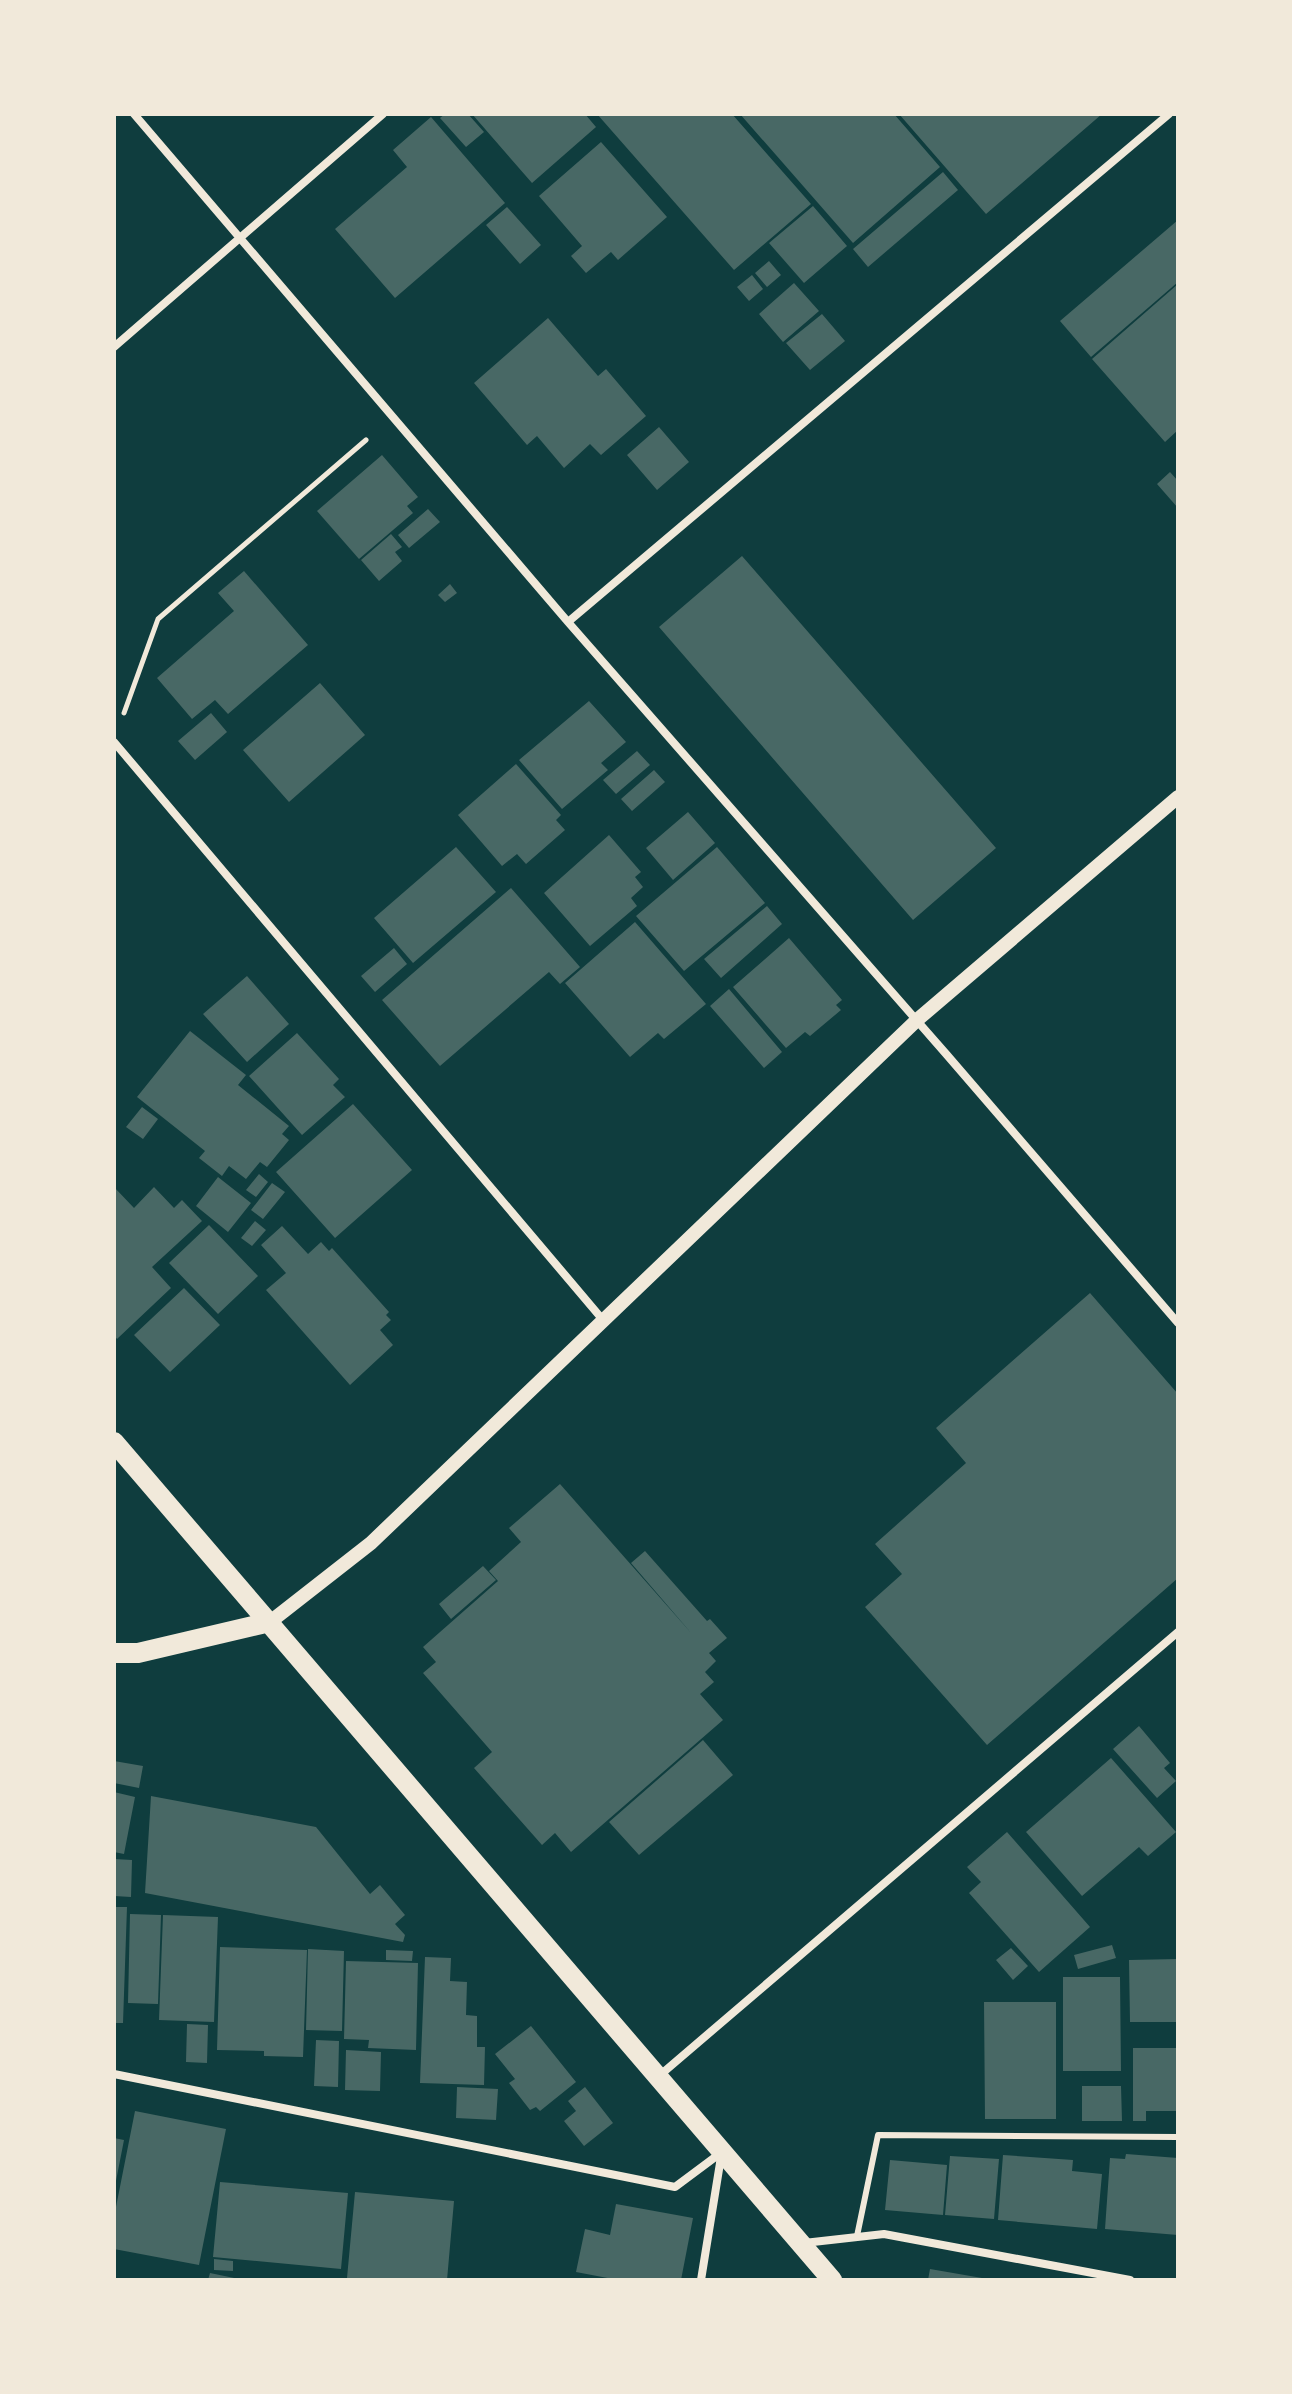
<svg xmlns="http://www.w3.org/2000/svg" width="1292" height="2394" font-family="'Sofia Sans Condensed',sans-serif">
<rect width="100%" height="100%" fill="#0f3d3e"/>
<!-- building -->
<path fill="#486865" d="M445,114H468L484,132L466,147L440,118Z
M472,114H585L596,127L532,183Z
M597,114H732L811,204L734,270Z
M740,114H894L940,167L853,243Z
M899,114H1102L986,214Z
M431,117L505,203L395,298L335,229L407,167L393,150Z
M601,142L667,217L618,260L611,252L586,273L571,256L582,246L539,196Z
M943,172L958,190L868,267L853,249Z
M813,206L847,246L804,283L769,243Z
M507,207L541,245L520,264L486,225Z
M1178,220V282L1091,357L1060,321Z
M769,261L781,275L767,287L755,273Z
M752,275L763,289L749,301L737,287Z
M794,283L819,311L783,342L759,314Z
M1178,284V430L1165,442L1092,359Z
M822,314L845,341L810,370L786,343Z
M548,318L598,376L606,369L646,416L601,455L590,444L564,468L537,436L527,445L474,383Z
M659,427L689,462L657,490L627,455Z
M382,455L418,497L407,506L413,513L359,559L317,511Z
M1170,472L1178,481V508L1157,484Z
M428,509L440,522L409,548L398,535Z
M391,534L402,547L395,552L402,561L379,581L361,560Z
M742,556L996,848L913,920L659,627Z
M244,571L308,645L228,714L215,700L192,719L157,678L234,611L218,593Z
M450,584L457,593L445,602L438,595Z
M320,683L365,735L289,802L243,750Z
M589,701L626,742L601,763L608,770L562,809L519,760Z
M211,713L227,732L195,760L178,741Z
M637,751L650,765L616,794L603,780Z
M516,764L561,815L556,820L565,830L526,864L517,854L502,866L458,815Z
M654,770L665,782L632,811L621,799Z
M688,812L715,843L673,880L646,848Z
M609,835L641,872L635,877L643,887L631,898L637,906L590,946L544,893Z
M456,847L496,892L413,963L374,918Z
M717,847L765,903L684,971L636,916Z
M511,888L580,967L560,984L549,972L440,1066L382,1000Z
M767,906L782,924L721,978L704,959Z
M635,922L706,1004L664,1039L658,1033L630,1057L565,983Z
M789,938L842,1000L836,1005L841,1010L810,1036L805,1032L786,1048L733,987Z
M394,948L407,964L375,992L361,976Z
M247,976L289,1024L247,1062L203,1014Z
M729,989L782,1052L764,1068L710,1006Z
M190,1031L246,1075L238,1085L289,1126L282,1134L289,1140L267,1167L260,1162L246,1179L229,1166L222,1176L199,1158L205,1151L137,1097Z
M297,1033L339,1079L333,1085L345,1097L302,1135L249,1076Z
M353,1104L412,1170L335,1238L276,1172Z
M142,1107L158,1119L143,1139L126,1127Z
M259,1174L268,1182L256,1197L246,1190Z
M218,1177L251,1203L228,1232L196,1206Z
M272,1183L285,1192L263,1219L251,1210Z
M114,1187L134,1208L154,1187L174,1208L182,1200L202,1221L152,1267L171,1288L117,1339L114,1335Z
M255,1221L266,1230L252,1246L241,1238Z
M209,1225L258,1276L218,1314L169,1263Z
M282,1226L308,1254L321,1242L329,1251L332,1248L389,1312L386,1315L391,1320L380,1330L393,1345L350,1385L266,1290L286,1273L261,1245Z
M184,1288L220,1325L170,1372L134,1335Z
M1090,1293L1178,1394V1578L987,1745L865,1607L902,1574L875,1544L966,1463L936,1428Z
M560,1484L692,1634L631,1563L645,1551L707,1621L710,1619L727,1638L709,1653L716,1661L705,1672L714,1682L700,1694L723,1720L571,1852L555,1833L542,1845L474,1768L492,1752L423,1673L436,1662L423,1647L498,1581L489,1571L521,1542L509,1528Z
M483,1566L496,1580L451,1619L439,1604Z
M1139,1726L1170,1763L1164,1768L1176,1781L1157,1798L1113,1749Z
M703,1740L733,1775L639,1855L609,1822Z
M1111,1758L1176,1832L1148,1856L1139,1847L1082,1896L1026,1832Z
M114,1761L143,1766L139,1788L114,1783Z
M114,1792L135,1797L124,1854L114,1852Z
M151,1796L316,1827L370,1894L380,1885L405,1915L395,1924L405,1935L403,1942L145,1893Z
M1007,1832L1090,1927L1039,1972L969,1893L981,1882L967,1867Z
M114,1859L132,1860L131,1897L114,1896Z
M114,1907H127L123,2023H114Z
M130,1914L161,1915L158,2004L128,2003Z
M163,1915L218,1917L214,2022L159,2020Z
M1112,1945L1116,1958L1078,1969L1074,1955Z
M220,1947L307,1950L303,2057L264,2056V2051L217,2050Z
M1011,1948L1028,1966L1013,1980L996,1960Z
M308,1949L344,1951L342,2031L306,2030Z
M386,1950L413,1951L412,1961L386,1960Z
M425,1957L451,1958L450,1981L467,1982L466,2015L477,2016V2047H485L484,2085L420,2083Z
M1178,1959V2022H1130L1129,1960Z
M346,1961L418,1963L416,2050L368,2048L369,2040L344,2039Z
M1063,1977H1120L1121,2071H1063Z
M984,2002H1056V2119H985Z
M187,2024L208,2025L207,2063L186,2062Z
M531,2026L576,2082L540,2111L536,2107L530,2110L509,2083L515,2079L495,2054Z
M316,2040L339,2041L338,2087L314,2086Z
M1133,2048H1178V2111H1146V2121H1133Z
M346,2050L381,2052L380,2091L345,2090Z
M1082,2086H1121L1122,2121H1082Z
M457,2087L498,2089L496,2120L456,2118Z
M585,2087L613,2123L584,2146L564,2121L576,2111L568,2101Z
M135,2111L226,2129L199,2265L114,2249V2217Z
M114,2138L124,2140L115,2186H114Z
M1126,2154L1178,2158V2235L1105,2229L1110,2158L1125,2159Z
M1003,2155L1073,2160L1072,2171L1102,2174L1097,2229L998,2220Z
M950,2156L999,2159L994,2219L945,2215Z
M890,2160L947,2165L943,2215L885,2210Z
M220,2182L348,2193L341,2269L213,2257Z
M355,2192L454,2201L447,2280L347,2278Z
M616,2204L693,2218L681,2280H618L576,2272L585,2229L610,2235Z
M214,2259L233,2261V2271L214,2270Z
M930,2269L982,2278V2280H928Z
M210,2273L239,2279L238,2280H208Z"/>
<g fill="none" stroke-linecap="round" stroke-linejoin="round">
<!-- path -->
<path stroke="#f1e9da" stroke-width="5" d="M124,713L158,619L366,440"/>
<!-- service -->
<path stroke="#f1e9da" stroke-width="6" d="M857,2236L878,2135L1178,2137"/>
<!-- minor -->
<path stroke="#f1e9da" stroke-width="8" d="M134,114L568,622L947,1055L1178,1323
M114,347L383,114
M568,622L1169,114
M114,742L603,1320
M114,2074L675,2187L722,2152
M659,2076L1178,1632
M804,2243L884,2234L1130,2280
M701,2280L721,2157"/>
<!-- tertiary -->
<path stroke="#f1e9da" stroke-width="14" d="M270,1622L371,1543L917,1020L1178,797"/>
<!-- primary -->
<path stroke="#f1e9da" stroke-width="20" d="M114,1442L832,2280
M114,1653H138L270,1622"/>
</g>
<!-- border -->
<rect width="1292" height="2394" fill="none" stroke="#f1e9da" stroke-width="232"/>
</svg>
